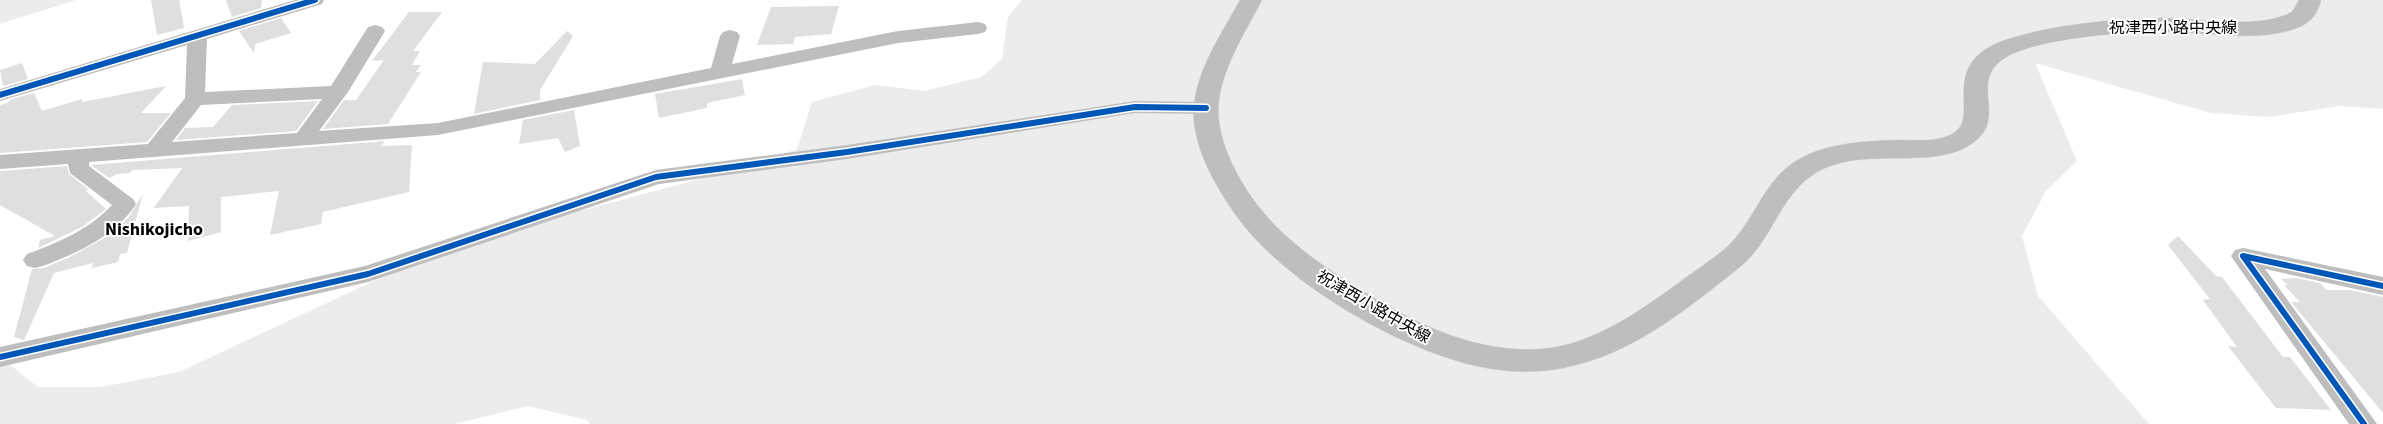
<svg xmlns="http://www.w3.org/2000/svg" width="2383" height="424" font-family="'Source Sans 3','Noto Sans JP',sans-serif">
<rect width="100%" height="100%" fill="#fff"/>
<!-- green -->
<path fill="#ececec" d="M0,0H76L0,24Z
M1022,0H2383V109L2340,106L2269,117L2211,113L2035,63L2077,161L2046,191L2022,236L2038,296L2149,424H590L587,420L528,406L454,424H0V357L38,387H101L179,372L451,245L734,170L797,149L812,102L875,85L924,91L981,77L1002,59L1008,17Z"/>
<!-- building -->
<path fill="#dfdfdf" d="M151,0H179L184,28L157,35Z
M226,0H262L261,8L232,17Z
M839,6L831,34L795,37L793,44L757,45L771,7Z
M409,12H442L413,51H420L412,65H421L416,72H421L388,124L323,129L344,100H356L384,60L372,61Z
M281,18L291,33L255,44L254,53L239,31Z
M567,31L573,36L540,90V100L474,114L483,62L535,64Z
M22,63L28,79L3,86L0,70Z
M742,79L745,95L707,103V108L659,118L655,94Z
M166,86L141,113H171L147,142L0,153V105L9,102V100L34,93L42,111L82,99V102Z
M318,101L296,131L176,140L185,128L213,127L232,105Z
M574,110L580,146L565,152L558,138L519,144L523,120Z
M385,141L381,146L412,145L409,192L323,212L321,224L270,235L279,191L221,197V232L188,241L189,206L154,208L182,168L133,170L130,173L117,174L109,178L91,165Z
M67,166L69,174L88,189L86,191L106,209L82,227L38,248L40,240L55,236L0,205V171Z
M143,193L127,253L120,254L118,262L92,268L93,263L54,273L24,340L14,337L32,269L44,268L70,257L108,236L129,217Z
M2178,236L2216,276L2222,277L2283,357H2290L2331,410L2276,408L2228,346L2237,347L2203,300L2210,299L2168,245Z
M2296,278L2320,283L2327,290H2350L2383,297V413L2291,302H2300L2284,285H2288L2281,279Z"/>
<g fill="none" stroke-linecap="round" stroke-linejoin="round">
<defs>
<path id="major" d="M1240,0H1262C1246,31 1224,64 1219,100C1214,136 1237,179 1259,207C1287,243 1327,269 1366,293C1426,331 1507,366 1579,341C1613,329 1644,308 1673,287C1690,274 1709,262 1726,248C1753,224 1762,184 1793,163C1822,143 1864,141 1898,140C1917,140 1939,143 1955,132C1980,115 1937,64 2005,40C2054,24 2112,19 2163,18C2201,18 2258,30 2292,12L2299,0H2321C2318,13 2311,23 2297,28C2260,42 2214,33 2175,32C2130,31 2064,36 2022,50C1957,73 2012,114 1974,142C1933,174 1859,142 1811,176C1779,199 1771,242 1740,267C1692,305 1638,350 1576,365C1551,372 1526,373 1500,370C1417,361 1287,286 1238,218C1215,186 1187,139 1195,98C1201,63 1223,31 1240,0Z"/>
</defs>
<!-- major casing -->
<use href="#major" stroke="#dbdbdb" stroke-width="1"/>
<!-- minor -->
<path fill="#bebebe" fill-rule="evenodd" d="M295,0H324L322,4L207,39L205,92L331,86L368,27L375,25L382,27L385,31L348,92L319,131L438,123L711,68L720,36L723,32L730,30L737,32L740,36L732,64L898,31L978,22L985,24L987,28L985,32L978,34L898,43L438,135L89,162V166L133,199L136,204C116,236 77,253 43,266L35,268L27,266L23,260L27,254C57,243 89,230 112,205L70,173L68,164L0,169V155L148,144L185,98L187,45L0,101V89ZM322,99L297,133L172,142L201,105Z
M1135,101L1206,102L1213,104L1216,108L1213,112L1206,114L1135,113L847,159L659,184L368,282L0,367V347L365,266L656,170L847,145Z
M2243,248L2383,277V295L2265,269L2377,424H2349L2235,262L2231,256L2235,250Z"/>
<!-- major -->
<use href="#major" fill="#bebebe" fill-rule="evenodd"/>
<defs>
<path id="cycleway" d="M0,95L315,0
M0,357L368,274L656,177L847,152L1135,107L1206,108
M2364,424L2243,256L2383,286"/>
</defs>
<!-- cycleway casing -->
<use href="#cycleway" stroke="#fff" stroke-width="9"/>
<!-- cycleway -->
<use href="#cycleway" stroke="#0057b8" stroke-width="6"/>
</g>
<g text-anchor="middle" stroke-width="4" stroke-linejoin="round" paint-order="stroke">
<!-- street labels -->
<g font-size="16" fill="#000" stroke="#fff">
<text x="2173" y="33">祝津西小路中央線</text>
<text transform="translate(1374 306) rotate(30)" y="6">祝津西小路中央線</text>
</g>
<!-- neighbourhood labels -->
<g font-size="18" font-weight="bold" fill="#000" stroke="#fff">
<text x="154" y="235">Nishikojicho</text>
</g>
</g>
</svg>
